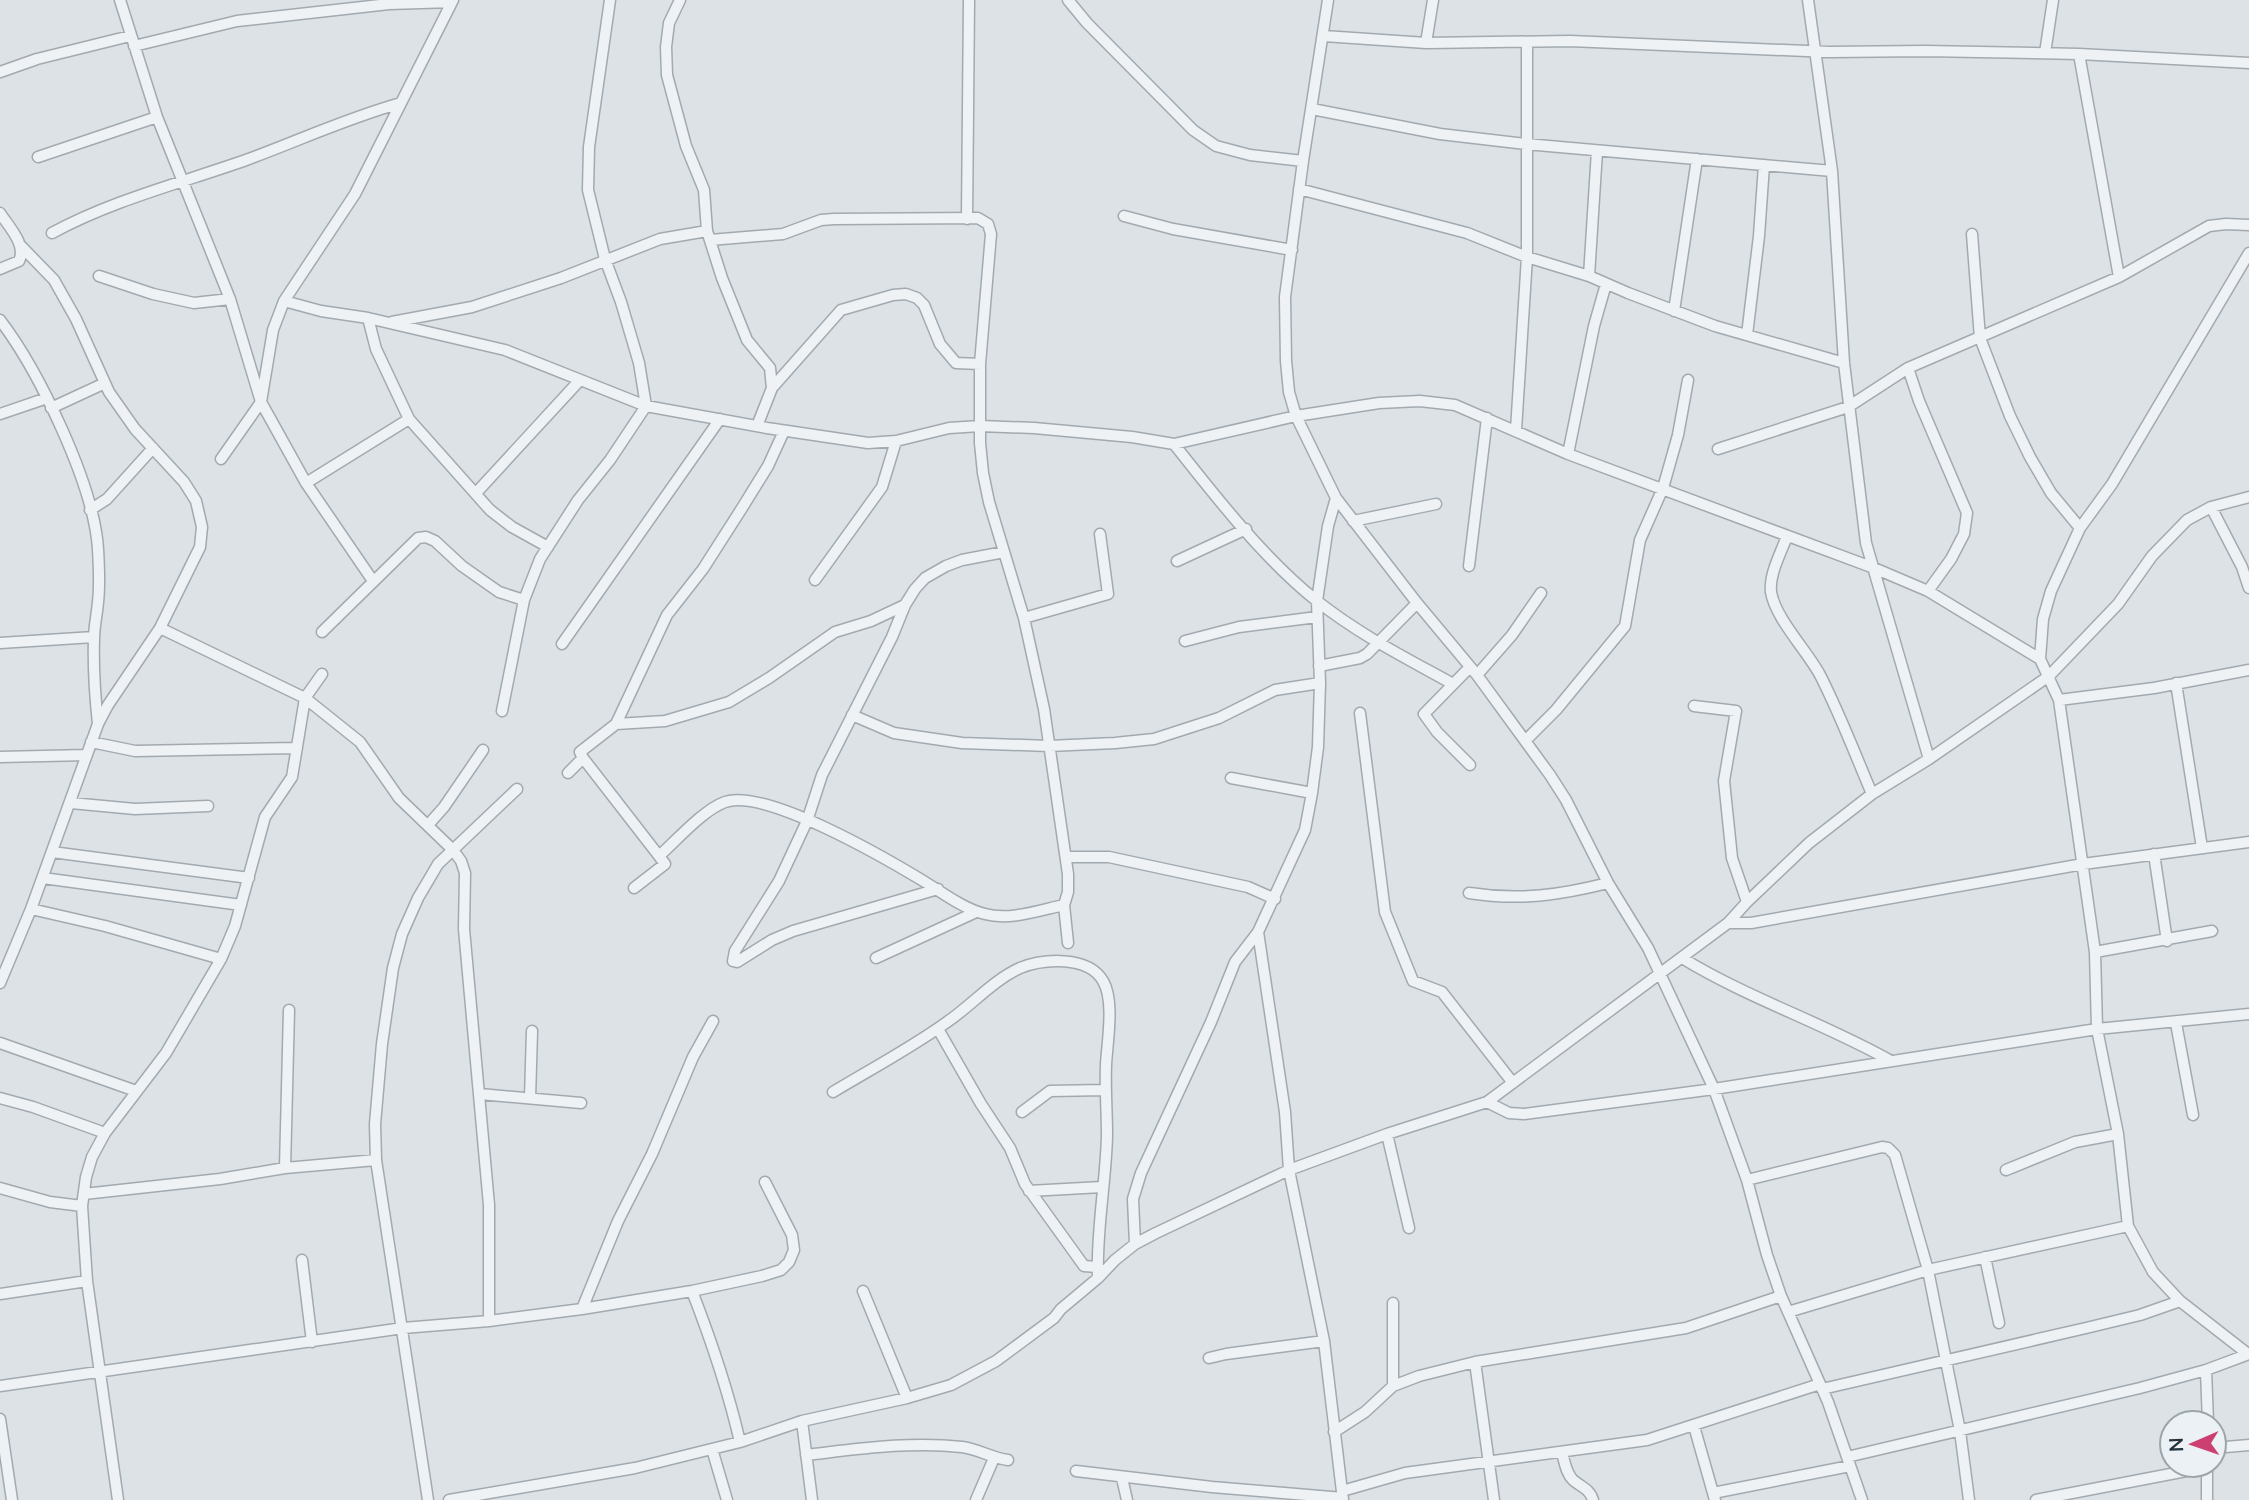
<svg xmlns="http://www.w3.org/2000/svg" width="2249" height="1500" font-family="Lato,sans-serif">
<rect width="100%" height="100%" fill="#dce2e6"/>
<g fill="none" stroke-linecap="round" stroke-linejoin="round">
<defs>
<path id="street" d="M120,0L157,117L230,299L261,402L306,483L373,581
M680,0L669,23L666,47L667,75L686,146L704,190L707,231L722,278L747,340L770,368L772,388L757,426
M1068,0L1087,23L1193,130L1216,146L1250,155L1303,161
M1328,0L1303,161L1285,297L1286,361L1289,392L1296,416L1336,498L1417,603L1477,675L1550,775L1566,800L1608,883L1648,948L1714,1089L1747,1180L1767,1255L1781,1296L1828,1402L1862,1500
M1808,0L1832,171L1844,363L1866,543L1929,759
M1324,36L1426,43L1570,41L1830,52L1925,51L2079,54L2249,63
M1426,43L1433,0
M134,46L237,21L389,4L452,2
M2045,53L2053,0
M2079,54L2119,277
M0,72L37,59L130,36
M1312,109L1440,134L1526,144L1832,171
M38,157L157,117
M1299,189L1467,233L1527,257L1589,276L1628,293L1715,326L1844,363
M0,213C9,227 27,245 19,261L0,269
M1124,216L1173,229L1292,250
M967,219L969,0
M52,233C113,200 181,183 246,160C298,141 347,118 401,103
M1972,234L1980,338L2010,416L2030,457L2051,493L2080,528
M710,240L783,234L821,220L834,219L978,218L988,224L991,234L980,364V443L983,473L989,502L1024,618L1044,709L1068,874V892L1064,905L1068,943
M99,276L153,294L194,303L230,299
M1589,276L1597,151
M284,301L321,311L368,318L505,350L646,406L767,428L868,443L896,441L949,428L980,426L1034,428L1132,437L1174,444L1296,416L1379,403L1420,401L1455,405L1568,454L1874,568L1928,591L2040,659
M1674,311L1697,159
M368,318L376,349L409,419L490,510L512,527L548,547
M0,320C39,371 94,485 98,549C99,566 100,585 98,602C97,614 94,627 94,639C93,668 95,696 98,724
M392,322L472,307L561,278L660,239L707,231
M1747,335L1759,236L1764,165
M1908,368L1919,401L1967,513L1964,534L1951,559L1928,591
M772,388L841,310L893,295L906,294L917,298L924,305L940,344L956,363L980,364
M51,408L105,383
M0,414L47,398
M1516,430L1527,257V43
M1174,444C1215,496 1265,560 1317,601C1360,635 1406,658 1453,684
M1718,449L1848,407L1908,368L2119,277L2209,226L2226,224L2249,225
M1568,454L1594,326L1606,284
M221,459L261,402L273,330L284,301L355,194L453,0
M306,483L409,419
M476,493L580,380
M2211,507L2242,567L2249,588
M90,510L107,499L153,448
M1353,521L1436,504
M1787,536C1781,553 1769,574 1771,592C1775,618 1808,652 1820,675C1840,714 1855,754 1872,794
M1177,561L1246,529
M1469,566L1487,418
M815,580L882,487L896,441
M1024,618L1108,594L1100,534
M160,628L305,698L360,742L399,798L453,850L461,861L465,873L464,929L489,1205V1321
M322,632L418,538L426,537L435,541L462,566L499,592L524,600
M1185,641L1239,627L1317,617
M0,643L94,637
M562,644L720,419
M1319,666L1360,658L1367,654L1417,603
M1477,675L1512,635L1541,593
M2176,683L2202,848
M2059,700L2154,688L2249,670
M1694,706L1736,711L1724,781L1732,858L1747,902
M502,711L524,600L540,559L578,500L610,460L646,406L639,363L621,302L605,259L588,190L589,147L610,0
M1360,713L1385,912L1413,981L1442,992L1513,1083
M852,715L894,733L962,743L1049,746L1115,743L1154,739L1219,718L1275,690L1320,683
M616,724L665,721L729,702L769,678L835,632L871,621L905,605
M1526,740L1556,710L1625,626L1640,540L1663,488L1678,435L1688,380
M91,742L135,751L297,748
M0,757L87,755
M583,758L659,856C677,840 703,810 725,802C766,788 887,859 925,882C943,893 964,909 985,914C1010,921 1040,910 1064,905
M1470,765L1437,732L1424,714L1470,667
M568,773L583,758L580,752L616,724L667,615L703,569L742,508L768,466L784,431
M1231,778L1312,793
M71,803L135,809L208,806
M428,825L444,807L483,750
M52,852L249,878
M2154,854L2167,941
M1066,857H1109L1248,887L1275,899
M43,878L241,905
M634,888L665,864L659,856
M938,889L793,931L772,940L737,962L733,961L735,951L779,881L807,821L822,775L892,637L905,605L915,589L925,578L946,566L962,560L1004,552
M1469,893C1520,901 1560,895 1608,883
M31,909L105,926L221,959
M1728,923H1751L2083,864L2249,842
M1258,932L1285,1112L1289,1170L1324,1341L1343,1500
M2095,952L2212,931
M876,958L976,912
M1682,958C1749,999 1824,1023 1891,1061
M0,983L31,909L98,724L108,705L160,628L200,547L202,527L196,501L184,482L135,429L109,392L76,319L54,280L21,246
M2176,1023L2193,1115
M938,1029L981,1104L1010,1148L1025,1184L1084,1266L1097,1267
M0,1043L136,1091
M833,1092C871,1069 911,1048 947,1022C971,1006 993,980 1020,968C1043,959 1088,955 1103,981C1115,1001 1107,1043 1106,1065C1105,1088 1107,1112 1107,1135C1106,1183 1096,1230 1098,1278
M480,1094L581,1103
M0,1098L33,1107L105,1133
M530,1098L532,1031
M1487,1102L1728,923L1747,902L1809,843L1872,794L1929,759L2049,676L2118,604L2152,556L2187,520L2211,507L2249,497
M1022,1112L1050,1091L1105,1090
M1387,1134L1409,1228
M285,1168L289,1010
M2006,1170L2075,1142L2118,1134
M1747,1180L1882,1147L1888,1148L1895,1155L1928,1270L1960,1431L1969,1500
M0,1188L50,1202L82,1206
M1029,1191L1102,1187
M84,1194L220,1179L285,1168L376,1160
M1135,1244L1133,1199L1141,1173L1211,1022L1235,962L1258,932L1305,830L1312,793L1318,747L1320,683L1317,601L1328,526L1336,498
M1985,1257L1999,1323
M302,1260L312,1342
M692,1291C711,1340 728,1390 740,1442
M863,1291L907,1398
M0,1294L87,1281
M1393,1303V1386
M582,1309L618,1221L652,1154L693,1057L713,1021
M1788,1312L1928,1270L2128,1226
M2248,1354L2180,1301L2153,1272L2128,1226L2118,1134L2097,1029L2095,952L2059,700L2040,659L2043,619L2051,591L2080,528L2112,484L2249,253
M1209,1358L1226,1354L1324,1341
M1475,1362L1494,1500
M0,1386L403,1328L489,1321L582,1309L692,1291L762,1276L781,1270L789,1262L794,1250L792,1235L765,1182
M1822,1389L2086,1328L2140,1315L2180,1301
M0,1419L12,1500
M802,1421L812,1500
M2208,1423L2206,1370L2249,1354
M1694,1426L1715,1500
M1334,1432L1365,1412L1393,1386L1419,1376L1475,1362L1686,1328L1781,1296
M2214,1448L2249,1445
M712,1449L727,1500
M1562,1453C1565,1463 1566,1473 1573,1480C1581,1487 1590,1489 1593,1500
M806,1455C858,1449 910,1441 962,1447C978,1449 992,1458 1008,1460
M1847,1457L2140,1388L2206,1370
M1076,1471L1212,1487L1343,1498
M1122,1478L1127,1500
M1342,1491L1405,1473L1647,1440L1820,1384
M1713,1493L1850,1466
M118,1500L87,1281L82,1206L86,1177L92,1157L105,1133L166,1053L221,959L235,926L265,817L292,777L305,698L322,674
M428,1500L376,1160L375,1124L382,1044L393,968L402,934L418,898L438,864L517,789
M449,1500L635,1468L740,1442L802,1421L907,1398L951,1385L996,1361L1054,1318L1061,1309L1098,1278L1115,1260L1135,1244L1156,1233L1289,1170L1387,1134L1487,1102L1509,1113L1524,1114L1714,1089L2097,1029L2249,1014
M976,1500L994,1458
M2036,1500L2207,1467
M2207,1500V1465"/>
</defs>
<!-- street casing -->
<use href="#street" stroke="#a2aab0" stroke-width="13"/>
<!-- street -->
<use href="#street" stroke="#eff2f5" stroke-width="10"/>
</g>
<!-- north arrow -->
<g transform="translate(2193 1444) rotate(268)"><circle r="33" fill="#ebf1f4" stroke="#9ca5aa" stroke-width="2"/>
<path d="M0-5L12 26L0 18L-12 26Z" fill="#cc4071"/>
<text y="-10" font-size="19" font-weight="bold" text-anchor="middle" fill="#26333c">N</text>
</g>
</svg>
